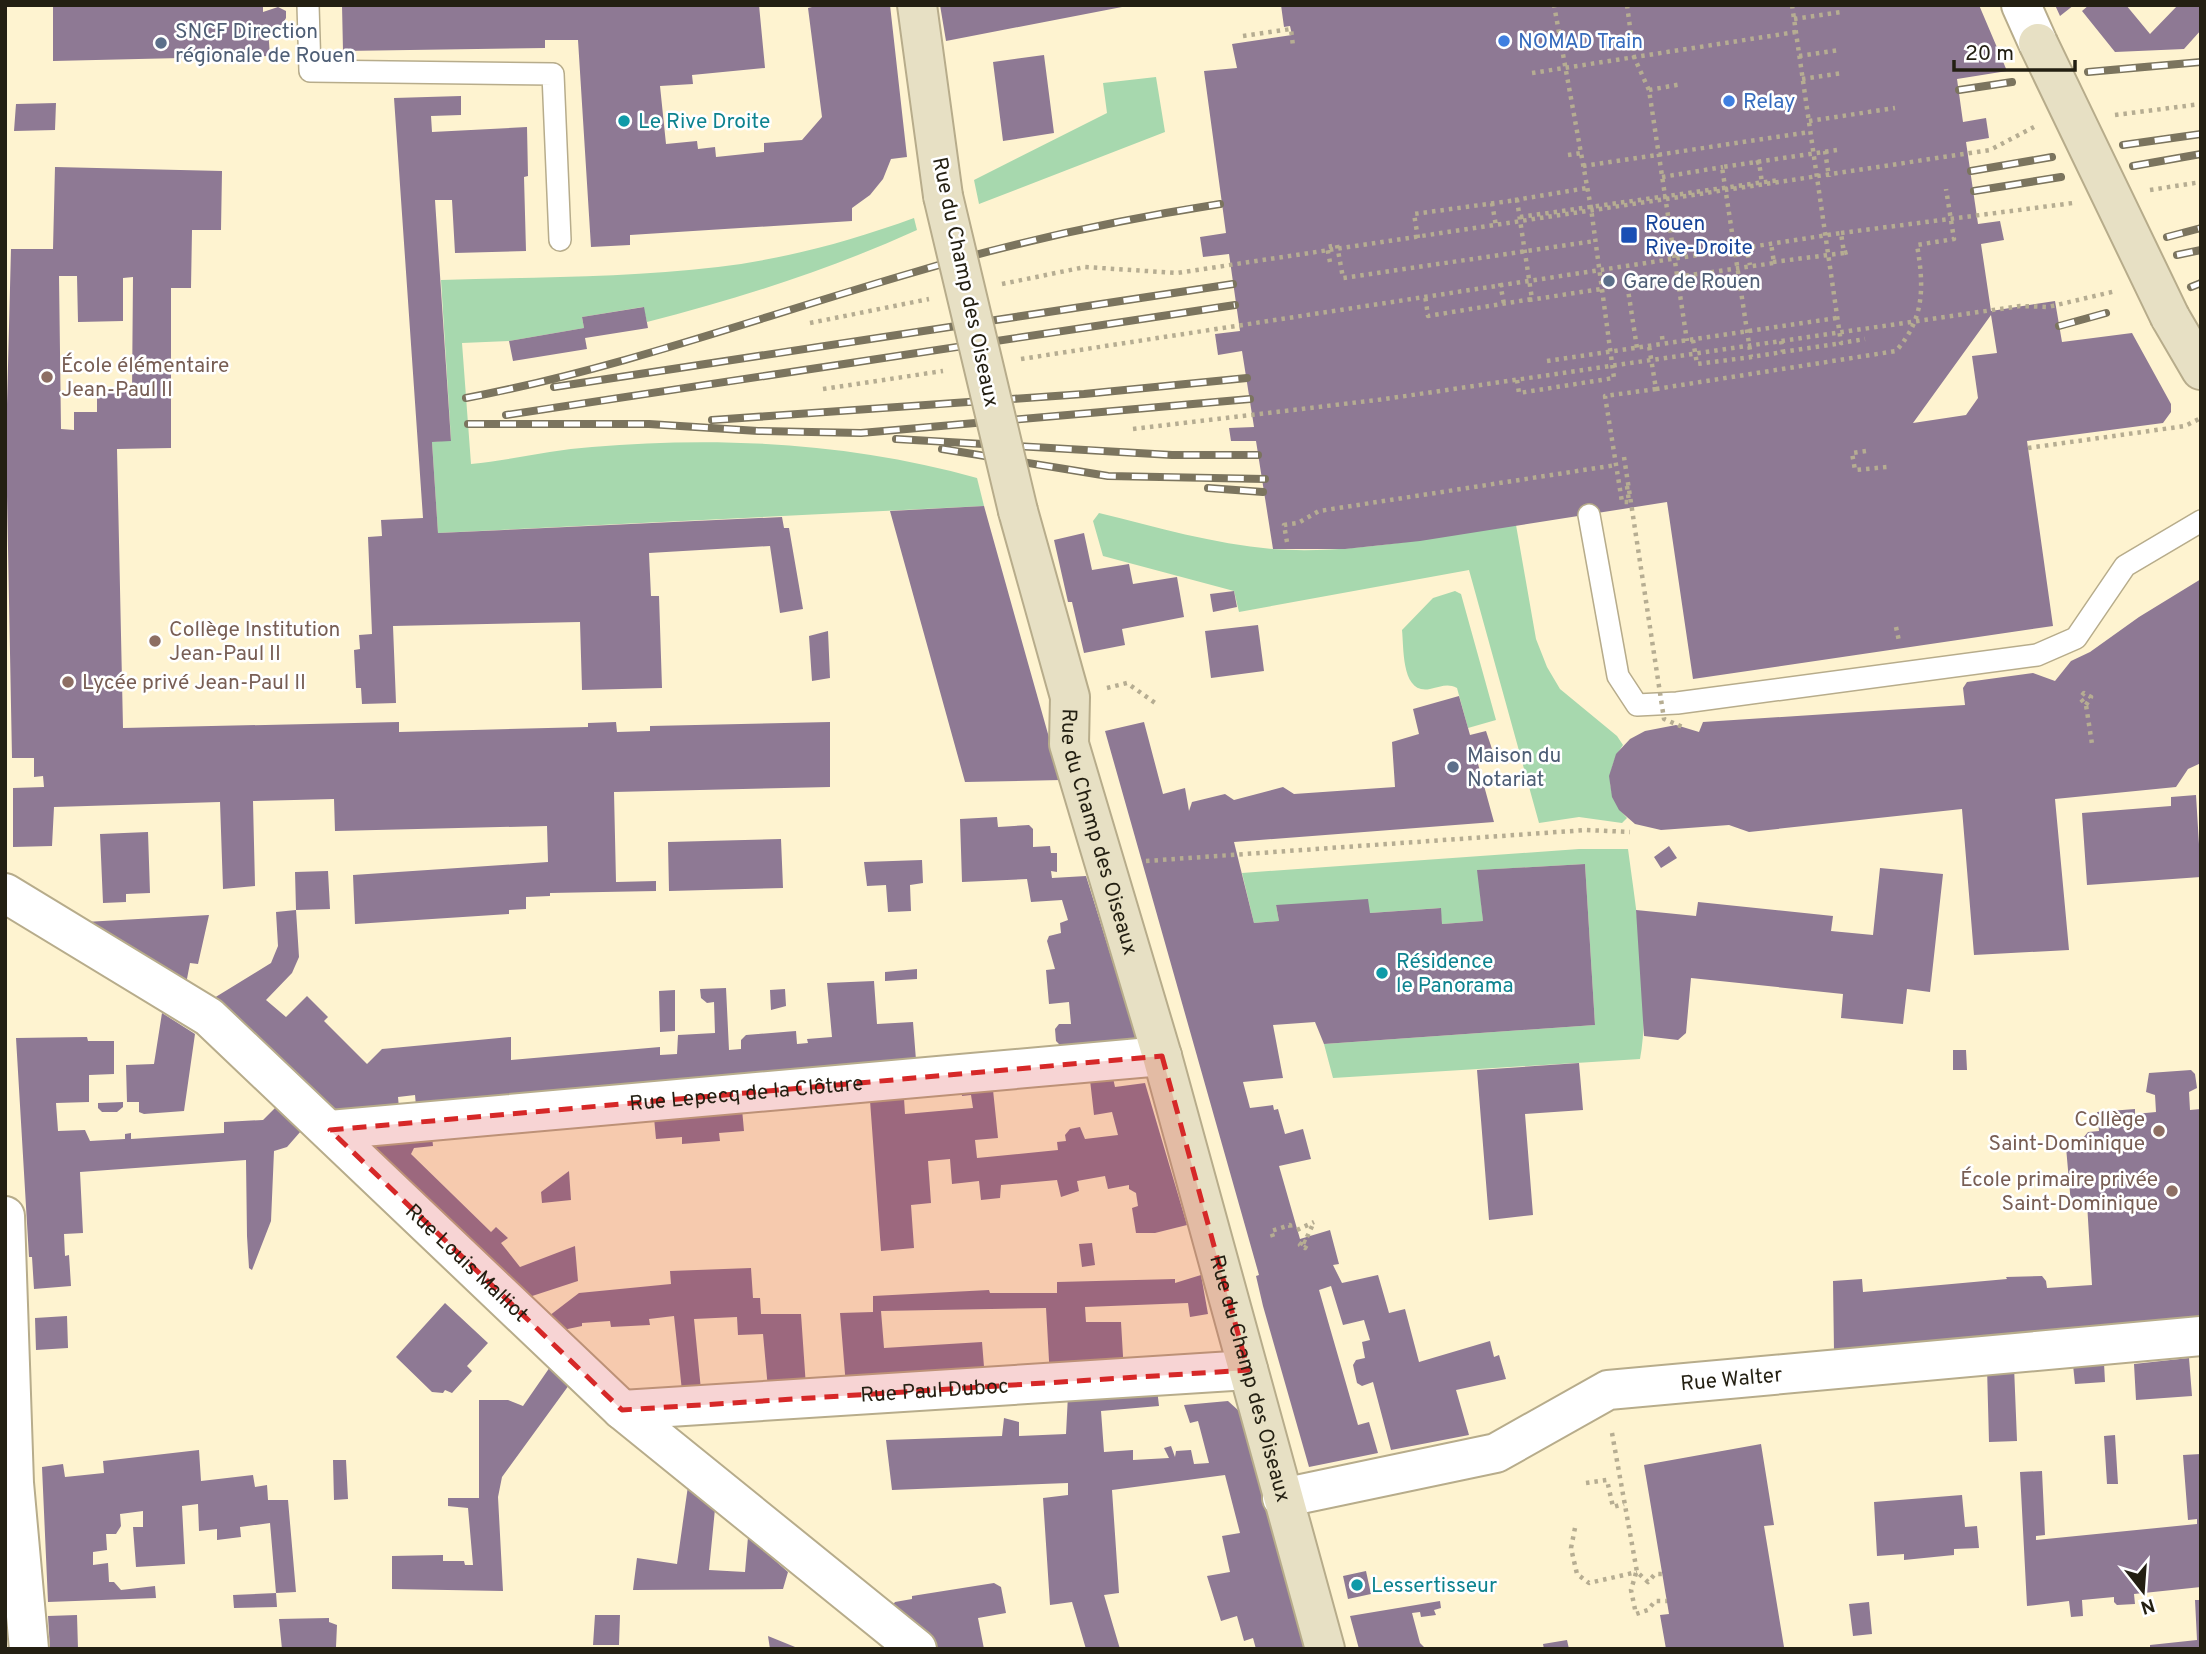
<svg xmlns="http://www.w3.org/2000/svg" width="2206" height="1654" font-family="Overpass,sans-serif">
<rect width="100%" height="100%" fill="#fef3d0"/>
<!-- green -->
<path fill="#a7d8ae" d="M1156,77L1165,132L979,204L974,180L1107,113L1103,83Z
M914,218L917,230C829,270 740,298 647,322L643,307L582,317L584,328L509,341L462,343L471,464C511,460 551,450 592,447C721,436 853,443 977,478L984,506L438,533L432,442L451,440L441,280C533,277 626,278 718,267C785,259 851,241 914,218Z
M1099,513C1156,527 1214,544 1272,549C1353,555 1436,536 1516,525L1536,639L1547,667L1560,689L1617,736L1623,745C1605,770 1606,796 1627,818L1622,823L1579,817L1539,823L1469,570L1239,612L1234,591L1103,556L1093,521Z
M1455,591L1461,594L1496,720L1468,728L1457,688C1447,683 1441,687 1430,689C1401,695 1404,648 1402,630L1433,598Z
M1579,849H1628C1636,909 1651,1001 1640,1059L1333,1078L1324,1044L1595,1025L1585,864L1478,870L1483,921L1442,924L1440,908L1370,913L1276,905L1279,921L1254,923L1242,873Z"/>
<!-- building -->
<path fill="#8e7994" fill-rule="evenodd" d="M53,5H263V12L278,7L286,11V18L281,27L268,29L270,56L53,61Z
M342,5H759L765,68L692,75L693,84L660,86L666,144L697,141L698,149L715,147L716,157L764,152V143L802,140L822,117L808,8L820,5H890L907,157L891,159L883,179L870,195L852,208V221L630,235V245L591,247L578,40H545V48L343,51Z
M940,5H1122V7L946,41Z
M1281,5H1979L2007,71L1957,79L1963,122L1986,118L1989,138L1966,142L1978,224L2000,221L2004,240L1981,244L1991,311L2055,301L2062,342L2132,333L2171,404V412L2163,423L2027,441L2053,626L1693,679L1667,502L1420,541L1345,549H1273L1256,441H1231L1229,428L1254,427L1242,351L1218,355L1215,334L1240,331L1229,254L1203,257L1200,237L1226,233L1204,71L1237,68L1232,44L1292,35L1290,26L1284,27ZM1991,315L1997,353L1972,356L1978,398L1966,415L1913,423Z
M2055,5H2074L2060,16Z
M2089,5H2126L2150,34L2178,5H2201V30L2184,49L2115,52L2082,11Z
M1044,55L1054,133L1003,141L993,62Z
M461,96V115L431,116L432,132L527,127L528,176L524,177L526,251L455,253L452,200H435L451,441L432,442L438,533L782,517L784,528H789L803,609L780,613L770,546L649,553L651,596H659L662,688L582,690L580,622L393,626L396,703L362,704L361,688H356L354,650L360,649L359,635L372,634L368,537L382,536L381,520L423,518L394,98Z
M56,103L55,130L14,131L16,104Z
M55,167L222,171L221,230H192L191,288H171V448L117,449L123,728L399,722V732L588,727V723L616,722L617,732L650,731V726L830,722V787L614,792L616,882L656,881V891L550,893V896L526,897V909L509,910V914L355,924L353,875L548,862L547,826L335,831L334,799L253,801L255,886L223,889L220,802L54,807L52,846L13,847V788L44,787L43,776L34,777V758H12L6,443L11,249H53ZM59,276H77L78,322L123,321V278L133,277L132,392H97V412H74V430L61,429Z
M644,307L648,328L585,338L587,349L513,361L509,341L584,328L582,317Z
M984,506L1026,656L1061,780L965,782L890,511Z
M1084,533L1092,570L1129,564L1133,584L1177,577L1184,617L1122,629L1125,645L1084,653L1072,602H1068L1054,540Z
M2201,579V763L2188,769L2176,787L2055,799L2069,950L1974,955L1962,809L1749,832L1729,825L1661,830L1635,824L1619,810L1612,797L1609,776L1616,754L1630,739L1645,731L1676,725L1699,732L1703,722L1965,705L1963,688L1967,682L2033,673L2055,681L2071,661L2090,652L2139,617Z
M1234,591L1237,607L1213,612L1210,594Z
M1258,625L1264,671L1211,678L1205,631Z
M828,631L830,678L812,681L809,636Z
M1459,696L1470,735L1486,731L1492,749L1475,753L1494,822L1234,842L1254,923L1279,921L1276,905L1368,899L1370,913L1441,908L1442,924L1483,921L1477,870L1585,864L1595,1025L1324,1044L1315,1022L1273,1025L1283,1078L1243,1082L1250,1108L1273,1105L1274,1110L1278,1109L1285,1134L1303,1129L1311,1159L1279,1166L1300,1239L1330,1230L1339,1264L1333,1265L1342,1283L1378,1275L1389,1313L1405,1309L1419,1362L1490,1341L1494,1357L1499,1355L1506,1379L1456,1390L1469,1435L1391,1450L1373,1382L1362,1386L1357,1383L1353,1365L1356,1360L1365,1358L1362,1342L1370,1340L1364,1320L1343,1325L1331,1286L1319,1290L1358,1425L1369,1422L1378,1453L1309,1467L1263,1306L1256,1276L1259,1275L1105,731L1144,722L1163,794L1185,788L1189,811L1192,802L1225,794L1234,800L1283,787L1294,794L1395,787L1392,742L1419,734L1413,709Z
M2196,795L2201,877L2087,885L2082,813L2171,806V797Z
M997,817L998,827L1029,825L1033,829V847L1050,846L1051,853H1057V872L1051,871L1052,878L1086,876L1136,1037L1132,1041L1062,1047L1056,1041L1055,1029L1059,1024H1071L1069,1002L1049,1004L1046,970L1055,969L1047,941L1049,936L1061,933L1060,923L1068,920L1062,900L1031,902L1027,879L962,882L960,819Z
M148,832L150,893L126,894V902L103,903L100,834Z
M781,839L783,888L669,891L668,842Z
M1669,846L1677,858L1661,868L1654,857Z
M922,860L923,883L910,885L911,911L888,912L886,885L867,886L864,862Z
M1880,868L1943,874L1930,992L1907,989L1903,1024L1841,1018L1843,994L1691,978L1686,1033L1678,1040L1644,1036L1636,910L1696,916L1698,902L1833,916L1831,931L1873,935Z
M328,871L330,909L296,910L299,957L292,973L266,1000L286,1017L307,996L328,1017L324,1021L367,1064L382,1049L511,1037V1060L660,1047V1055L677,1054L678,1035L715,1033L714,1002L707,1003L701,998L700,989L726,988L729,1050L741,1049V1040L746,1035L796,1031L797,1044L808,1043L807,1039L832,1037L827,983L874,981L877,1024L913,1022L916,1060L416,1106L415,1095L398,1097L399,1108L332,1115L214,998L271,963L278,946L276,912L296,910L295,872Z
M209,915L198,964L190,963L186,984L85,922Z
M917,969V979L885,981V972Z
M785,989L786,1006L771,1010L770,990Z
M675,990V1031L660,1032L659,991Z
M162,1013L195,1034L184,1111L144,1114L139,1112V1102H127L126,1065L154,1064Z
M87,1037L88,1041H114V1074L89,1075V1102L56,1103L58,1131L85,1130L90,1141L125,1139V1134L131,1133V1139L224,1133V1122L263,1120L275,1108L301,1131L287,1147L274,1151L271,1221L252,1270L249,1268L247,1236L246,1160L80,1172L83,1233L64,1234L65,1256L69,1255L71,1286L34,1289L32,1257H29L16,1038Z
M1953,1050H1966L1967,1070H1953Z
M1579,1063L1583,1110L1525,1114L1533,1215L1489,1220L1477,1070Z
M2191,1070L2195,1074L2197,1088L2189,1092L2190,1110L2201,1109V1323L1834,1352L1833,1281L1862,1279L1863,1292L2007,1279L2006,1277L2042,1276L2046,1281L2047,1288L2092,1285L2087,1203L2071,1204L2066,1147L2078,1144L2088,1132L2099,1131L2097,1112L2135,1109V1114L2156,1112L2155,1095L2146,1092L2149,1073Z
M970,1077L971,1093L993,1090L998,1138L975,1140L977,1158L1058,1150L1057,1142L1066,1141L1065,1135L1070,1129L1080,1127L1085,1139L1118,1135L1112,1112L1094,1115L1090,1080L1113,1078L1115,1087L1145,1083L1187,1225L1155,1233H1136L1132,1208L1138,1206L1136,1193L1129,1189V1185L1108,1189L1105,1176L1077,1181L1079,1191L1061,1197L1057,1180L1001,1185L1000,1198L981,1200L979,1181L952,1184L950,1159L928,1161L931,1203L911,1205L914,1248L881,1251L869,1087L903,1083L905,1114L973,1108L971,1095L962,1096L960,1078Z
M741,1098L744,1131L719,1133L720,1141L682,1144V1137L656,1139L653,1107Z
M123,1102V1107L117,1112H102L98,1108V1103Z
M431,1127L433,1146L414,1148L411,1154L491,1232L496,1227L508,1238L501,1243L520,1267L575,1246L578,1281L523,1299L364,1144Z
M569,1171L571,1200L542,1203L541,1192Z
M1092,1243L1095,1265L1082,1267L1079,1244Z
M751,1268L753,1298H760L761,1314H801L806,1387L768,1389L763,1334L738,1335L737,1317L694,1319L701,1390L682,1391L674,1316L649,1319L650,1325L611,1327L610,1321L582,1323V1326L558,1331L545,1319L579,1293L671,1284L670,1271Z
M1201,1275L1208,1314L1190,1317L1188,1303L1085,1307L1086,1322H1121L1124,1373L1050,1378L1046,1308L881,1311L884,1348L982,1342L985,1379L846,1386L840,1313L873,1312V1296L989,1290L990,1293H1057V1282L1175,1279V1283Z
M445,1303L488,1343L467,1366L472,1371L452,1393L445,1390L443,1393L432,1392L396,1357Z
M67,1316L68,1348L36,1350L35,1318Z
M2189,1358L2192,1396L2136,1400L2134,1364Z
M2104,1363L2105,1382L2075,1384L2073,1365Z
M2014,1366L2017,1441L1989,1442L1987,1367Z
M550,1367L569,1385L502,1477L498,1497L503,1591L392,1589V1556L443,1555V1561H464L465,1565H473L468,1508L448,1506V1498H479V1400H508L523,1406Z
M1157,1389L1159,1406L1101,1411L1104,1452L1133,1450V1460L1169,1458L1164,1448L1171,1446L1175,1457L1176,1451L1191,1450L1194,1464L1209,1463L1198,1421L1190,1423L1184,1405L1228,1401L1239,1411L1304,1649H1256L1253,1638L1244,1641L1237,1616L1221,1621L1207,1576L1230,1572L1222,1536L1240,1533L1225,1475L1112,1490L1119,1593L1104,1595L1120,1649H1086L1072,1602L1050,1605L1043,1498L1068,1495V1483L892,1490L886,1440L1002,1436L1004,1418L1019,1422V1436L1066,1434L1068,1395Z
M2115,1435L2118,1484H2107L2104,1436Z
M1761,1444L1774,1525L1764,1526L1784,1647L1666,1649L1660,1615L1669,1614L1644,1465Z
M199,1450L201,1481L253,1475L255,1487L267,1485L268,1500H288L296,1592L276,1593L270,1523L240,1527L241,1537L217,1540V1529L199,1531L198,1504L182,1506L185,1564L136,1567L133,1527H143V1511L120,1514L121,1526L116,1534H106L107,1550L93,1552V1565L108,1563L109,1582H114L121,1590L155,1586L156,1598L48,1602L42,1467L63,1464L65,1477L104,1473L103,1461Z
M2201,1454V1587L2134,1594L2135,1604L2117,1605L2114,1602V1597L2082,1600L2083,1616L2071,1617L2069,1601L2027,1606L2020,1472L2042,1471L2045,1535L2036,1536V1540L2197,1524V1519L2188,1520L2183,1455Z
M333,1460H346L348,1499L334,1500Z
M688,1486L715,1509L709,1570L745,1572L748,1537L788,1572L783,1589L633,1590L637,1558L677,1564Z
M1962,1495L1965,1527L1977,1526L1979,1548L1954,1549V1555L1904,1560V1554L1877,1556L1874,1502Z
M1366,1571L1371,1594L1348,1599L1343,1576Z
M994,1583L1001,1587L1006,1613L978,1618L984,1649H936L890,1609L895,1602L912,1599V1596Z
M276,1593L277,1607L234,1608L233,1595Z
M2195,1600H2201V1649H2150V1645L2197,1640Z
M1440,1601L1441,1608L1434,1610L1436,1615L1421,1617L1420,1612L1412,1613L1420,1643L1426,1649H1359L1350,1616Z
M1869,1602L1872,1634L1853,1636L1849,1604Z
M77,1615L78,1649H50L48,1616Z
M595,1615H620L619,1645H593Z
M329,1618V1622L337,1625L336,1647L282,1649L279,1619Z
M768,1636L800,1649H770Z
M1567,1640L1569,1649H1544L1543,1644Z"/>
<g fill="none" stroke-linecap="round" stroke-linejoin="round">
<defs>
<path id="lane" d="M308,5L310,71L553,74L560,240
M1589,515L1618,676L1637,705L1677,703L2037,655L2076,638L2125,566L2201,521"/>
<g id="street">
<path d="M2021,5L2038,43"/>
<path id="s1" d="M5,893L209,1017L622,1410L917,1649"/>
<path id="s2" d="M330,1130L1162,1056"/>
<path d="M5,1216L14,1483L29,1649"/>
<path id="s3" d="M622,1410L1248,1370"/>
<path id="s4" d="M1282,1498L1496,1453L1608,1390L2201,1336"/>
</g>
<g id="secondary">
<path d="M917,5L943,196"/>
<path d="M2170,317L2201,370"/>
<path id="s5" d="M1018,511L1070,697L1069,744L1162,1056L1325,1649"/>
</g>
</defs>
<!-- lane casing -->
<use href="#lane" stroke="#b7ac8b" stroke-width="24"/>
<!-- street casing -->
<use href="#street" stroke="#b7ac8b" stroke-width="42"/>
<!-- secondary casing -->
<use href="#secondary" stroke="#b7ac8b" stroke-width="42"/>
<!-- path -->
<path stroke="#b6ad92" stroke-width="4.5" stroke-dasharray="3.5 5" stroke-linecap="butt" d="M1627,5L1634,57L1649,90L1687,341
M1792,5L1841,343L1865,339
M1794,19L1841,12
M1243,36L1291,29L1293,46
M1799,56L1840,50
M1532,73L1796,32
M1802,79L1843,73
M1649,90L1682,84
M2115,115L2201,104
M1809,121L1895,108
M1825,151L1829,177
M1568,155L1581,153
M1756,163L1759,162L1762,183
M1583,166L1810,132
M1662,177L1723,167
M2150,190L2201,182
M1515,200L1587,188
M1492,203L1496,226
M1520,217L1779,180
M1841,233L2073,203
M1418,238L1414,214L1517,200L1532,299L1428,316L1425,295
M1746,246L1750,265
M1330,262L1327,247L1337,245L1343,278L1595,241
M1773,262L1844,253
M1626,277L1637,348
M1677,277L1774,263L1771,243
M1500,283L1504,304L1506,303
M1002,284L1085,267L1177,273L1990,150L2034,127
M1529,300L1601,289
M810,323L929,299
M1662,336L1663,344
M1693,340L1697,364L1752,357
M1781,341L1783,352L1751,357L1722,167L1837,150
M1782,352L1842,343
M1021,359L1841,233L1844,253L1852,251
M1547,361L1837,318
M1517,380L1519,393L1614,378L1591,208L1554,5
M823,389L943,371
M1656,389L1896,351C1925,318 1924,286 1917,245L1954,239L1946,189
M1133,429L1385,399L2020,306L2048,307L2116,291
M2028,448L2185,426L2201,418
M1866,451L1852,453L1855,470L1887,467
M1627,486L1629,502H1622L1605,396L1656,389L1649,346
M1287,542L1284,525L1298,523L1319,511L1616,465
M1896,627L1899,641
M1107,688L1127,683L1158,705
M2086,705L2091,697L2084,693L2080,698L2086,705L2092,744
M1146,861L1586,830L1630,832
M1297,1230L1314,1222
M1273,1237L1271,1231L1290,1225L1291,1232
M1307,1237L1314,1222
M1303,1241L1308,1243L1305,1248L1300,1245Z
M1612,1433L1637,1572L1648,1582L1655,1574H1662
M1586,1483L1607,1480L1613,1507L1624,1504
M1575,1528L1571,1548L1577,1574L1589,1583L1637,1572
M1636,1573L1631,1590L1636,1614L1648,1610L1655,1601H1667"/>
<!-- lane -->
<use href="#lane" stroke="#fff" stroke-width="21"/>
<!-- street -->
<use href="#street" stroke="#fff" stroke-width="38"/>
<!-- secondary -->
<use href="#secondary" stroke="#e7e0c4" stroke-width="38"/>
<defs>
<path id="rail" d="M2088,72L2201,62
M1959,90L2012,82
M2123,145L2201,134
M2133,166L2201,154
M1971,171L2052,157
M1974,191L2061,177
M2167,237L2201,228
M2177,255L2201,250
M2191,287L2201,283
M2059,326L2106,313
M554,387L1233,284
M466,398C619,369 766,315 915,272C1015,242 1117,220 1220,204
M506,415L1235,305
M712,420L1084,394L1247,378
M468,424H649L758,431L861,433L1250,399
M896,439L1172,455H1258
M942,449L1108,476L1265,479
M1208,488L1263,492"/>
</defs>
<!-- rail casing -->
<use href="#rail" stroke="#7b745e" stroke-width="8"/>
<!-- rail -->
<use href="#rail" stroke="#fff" stroke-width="5" stroke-dasharray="16" stroke-linecap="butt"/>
<defs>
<path id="secondary-bridge" d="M2038,43L2170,317
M943,196L1018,511"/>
</defs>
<!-- secondary-bridge casing -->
<use href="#secondary-bridge" stroke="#b7ac8b" stroke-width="42" stroke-linecap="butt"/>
<!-- path-bridge -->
<path stroke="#b6ad92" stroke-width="4.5" stroke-dasharray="3.5 5" stroke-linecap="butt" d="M1624,457L1664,719L1685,728"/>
<!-- secondary-bridge -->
<use href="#secondary-bridge" stroke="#e7e0c4" stroke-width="38"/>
</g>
<!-- marked area -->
<path fill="#d62828" fill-opacity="0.2" stroke="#d62828" stroke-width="5" stroke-dasharray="14 9" stroke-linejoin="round" d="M1162,1056L1248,1370L622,1410L330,1130Z"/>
<!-- markers -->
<g fill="#3f7fe0" stroke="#fff" stroke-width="2.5">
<circle cx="1504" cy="41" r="7"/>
<circle cx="1729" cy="101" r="7"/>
</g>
<g fill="#5c6f8a" stroke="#fff" stroke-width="2.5">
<circle cx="161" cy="43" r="7"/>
<circle cx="1609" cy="281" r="7"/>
<circle cx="1453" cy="767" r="7"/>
</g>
<g fill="#0f9aa8" stroke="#fff" stroke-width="2.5">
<circle cx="624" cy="121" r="7"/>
<circle cx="1382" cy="973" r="7"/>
<circle cx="1357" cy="1585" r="7"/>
</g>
<rect fill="#1a4fb4" stroke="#fff" stroke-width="2.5" x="1620" y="226" width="18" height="18" rx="3.5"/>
<g fill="#8d6e63" stroke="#fff" stroke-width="2.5">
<circle cx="47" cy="377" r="7"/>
<circle cx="155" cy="641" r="7"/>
<circle cx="68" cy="682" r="7"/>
<circle cx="2159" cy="1131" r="7"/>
<circle cx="2172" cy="1191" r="7"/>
</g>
<g text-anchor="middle" stroke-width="5" stroke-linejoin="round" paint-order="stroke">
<!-- service labels -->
<g font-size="21" fill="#4e5e75" stroke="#fff" text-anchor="start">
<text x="175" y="38">SNCF Direction<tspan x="175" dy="24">régionale de Rouen</tspan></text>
<text x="1623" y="288">Gare de Rouen</text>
<text x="1467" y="762">Maison du<tspan x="1467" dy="24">Notariat</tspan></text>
</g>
<!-- shop labels -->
<g font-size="21" fill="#366cbe" stroke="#fff" text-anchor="start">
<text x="1518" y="48">NOMAD Train</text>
<text x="1743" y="108">Relay</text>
</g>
<!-- culture labels -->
<g font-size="21" fill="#0d838f" stroke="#fff" text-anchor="start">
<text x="638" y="128">Le Rive Droite</text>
<text x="1396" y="968">Résidence<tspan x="1396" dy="24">le Panorama</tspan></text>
<text x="1371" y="1592">Lessertisseur</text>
</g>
<!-- transit labels -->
<g font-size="21" fill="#164399" stroke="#fff" text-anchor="start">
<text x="1645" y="230">Rouen<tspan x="1645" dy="24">Rive-Droite</tspan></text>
</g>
<!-- street labels -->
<g font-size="21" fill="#231f12" stroke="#fff">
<text transform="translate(966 282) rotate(78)" y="7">Rue du Champ des Oiseaux</text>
<text dy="7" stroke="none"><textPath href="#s5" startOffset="332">Rue du Champ des Oiseaux</textPath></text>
<text dy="7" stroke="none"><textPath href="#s2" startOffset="418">Rue Lepecq de la Clôture</textPath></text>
<text dy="7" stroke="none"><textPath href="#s1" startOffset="595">Rue Louis Malliot</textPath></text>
<text dy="7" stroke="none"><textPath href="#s5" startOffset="900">Rue du Champ des Oiseaux</textPath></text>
<text dy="7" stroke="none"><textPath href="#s4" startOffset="471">Rue Walter</textPath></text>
<text dy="7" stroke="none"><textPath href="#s3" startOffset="313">Rue Paul Duboc</textPath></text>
</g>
<!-- education labels -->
<g font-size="21" fill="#785e54" stroke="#fff" text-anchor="start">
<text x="61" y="372">École élémentaire<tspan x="61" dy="24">Jean-Paul II</tspan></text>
<text x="169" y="636">Collège Institution<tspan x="169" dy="24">Jean-Paul II</tspan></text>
<text x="82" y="689">Lycée privé Jean-Paul II</text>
<text x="2145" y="1126" text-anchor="end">Collège<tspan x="2145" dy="24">Saint-Dominique</tspan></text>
<text x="2158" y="1186" text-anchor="end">École primaire privée<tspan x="2158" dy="24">Saint-Dominique</tspan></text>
</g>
</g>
<!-- border -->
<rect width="2206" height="1654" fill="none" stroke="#231f12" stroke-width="14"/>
<!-- north arrow -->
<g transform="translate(2143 1591) rotate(163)" stroke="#ffffff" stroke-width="5" paint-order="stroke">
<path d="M0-5L12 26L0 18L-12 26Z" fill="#231f12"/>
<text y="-10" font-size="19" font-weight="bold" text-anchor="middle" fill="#231f12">N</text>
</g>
<!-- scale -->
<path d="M1954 60v10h121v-10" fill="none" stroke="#231f12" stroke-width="3.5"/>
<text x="1965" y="60" font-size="21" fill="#231f12" stroke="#ffffff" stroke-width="5" paint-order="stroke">20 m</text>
</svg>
